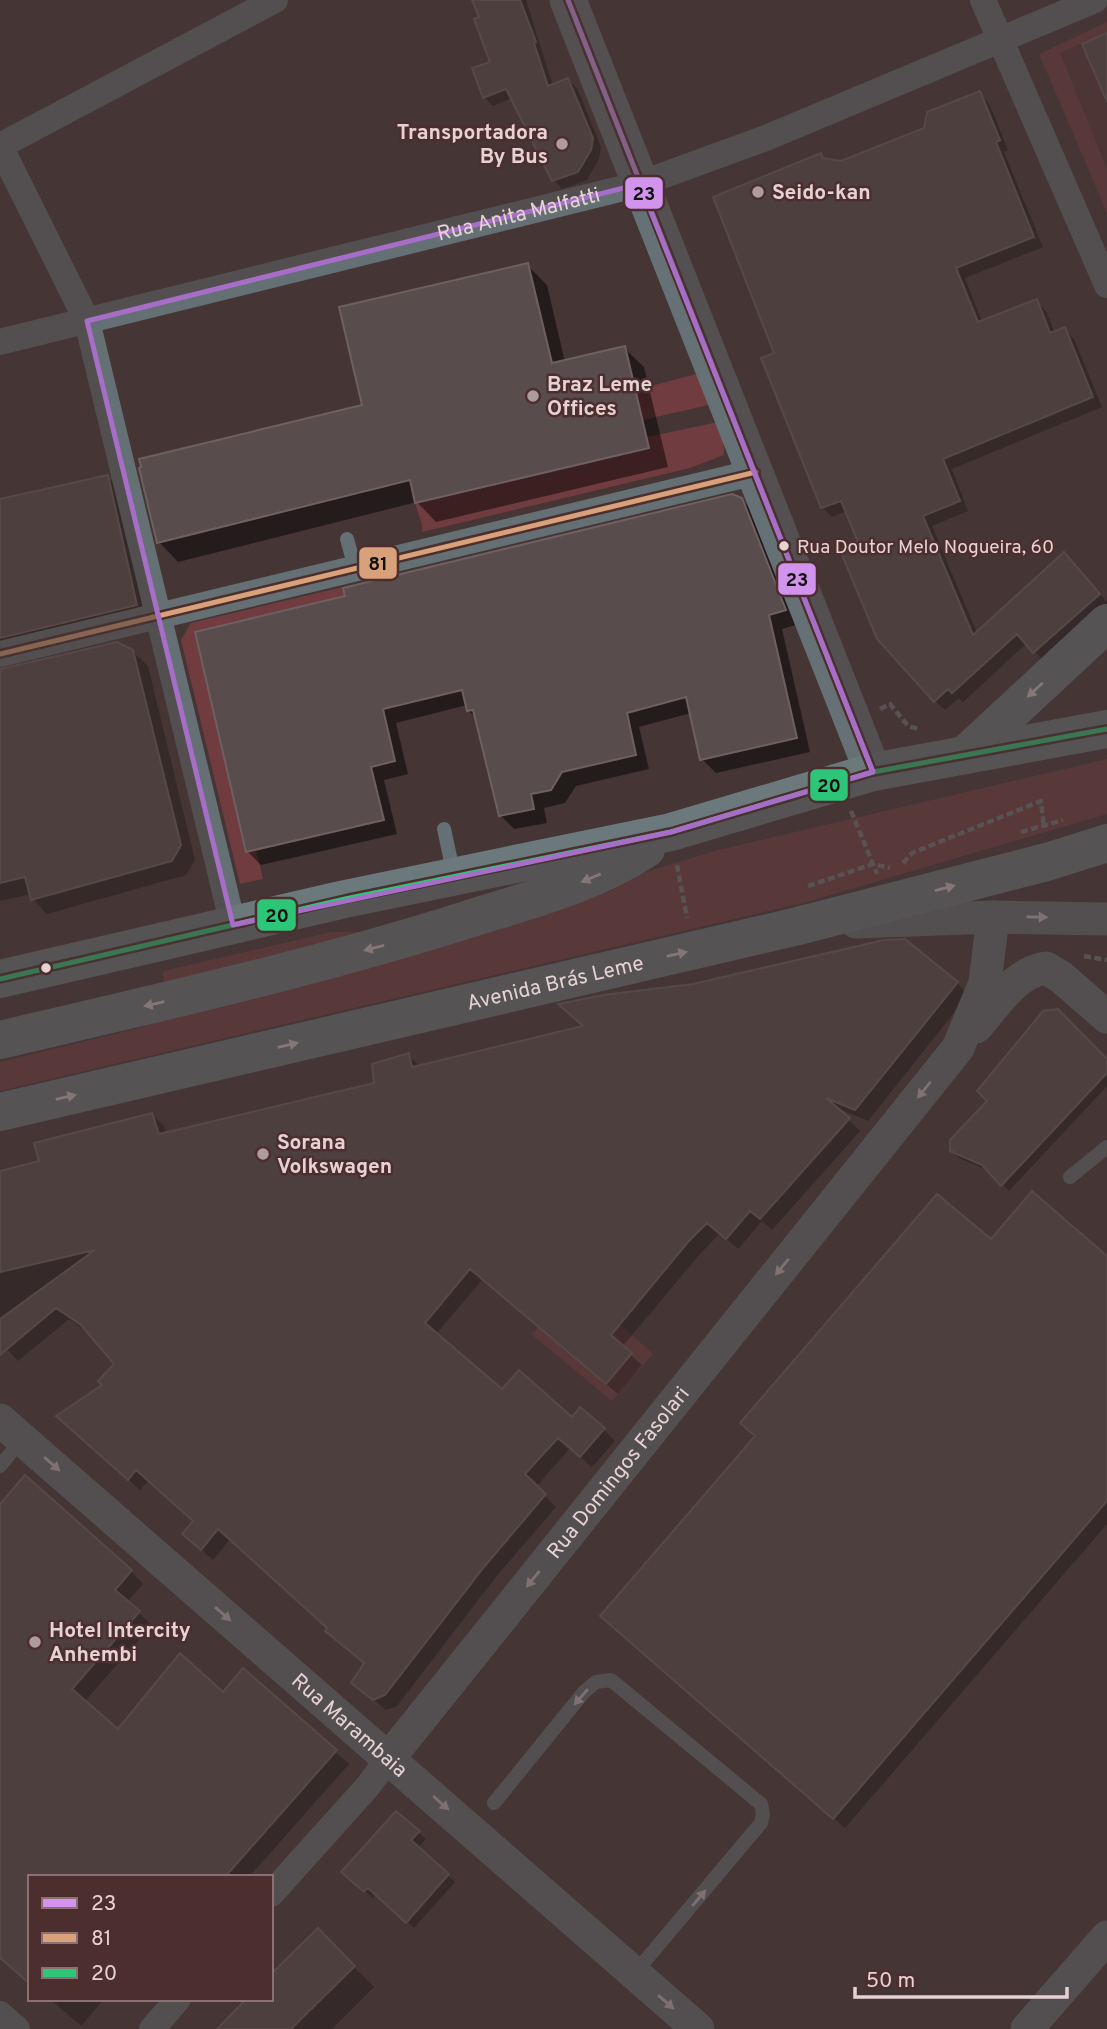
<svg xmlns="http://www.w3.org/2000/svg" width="1107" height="2029" font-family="Overpass,sans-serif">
<rect width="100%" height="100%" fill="#453535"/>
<!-- built -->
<path fill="#583536" d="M1107,33V170L1060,53Z"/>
<!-- green -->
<path fill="#713c3f" d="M1107,22V33L1060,53L1107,169V213L1039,54Z
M700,373L717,403L643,420L636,390Z
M723,421L724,455L690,468L422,532V525L415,503L649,448L647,437Z
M343,587L345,596L203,630L263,879L240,884L181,640L191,623Z
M1107,759V814L807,902L0,1091V1062L131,1030L406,946L165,991L163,971L331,932H405L415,943L714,851Z
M620,1324L653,1354L612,1401L531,1334L539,1327L606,1384L632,1353L612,1335Z"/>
<!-- shadow -->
<path fill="#0007" d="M474,0H526L553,86L568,80L577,88L601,147L599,159L587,180L562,189L554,180L512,98L493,106L485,98L475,69L492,63L481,18Z
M979,93L989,103L1008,150L1004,152L1043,247L965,278L982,322L1036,301L1046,311L1055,333L1064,329L1074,339L1102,407L952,469L968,511L932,526L977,633L1074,565L1107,602V606L1044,661L1027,643L963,702L959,698L945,710L935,701L847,511L832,517L822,507L776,354L821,155L825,160L841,163L925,129Z
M527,265L547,285L565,362L624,348L644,367L668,467L436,522L417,502L178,562L159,542L364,406Z
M107,477L122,491L151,619L0,664V500Z
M741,499L756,514L799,624L782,629L810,752L716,773L702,759L691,713L639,727L649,769L576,786L565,803L544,808L547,823L514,829L500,815L477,719L468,710L467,705L396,723L408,774L384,780L397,834L261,865L247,851L197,633Z
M132,651L148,666L195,860L186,875L47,914L33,899L31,894L0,901V671Z
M957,983L968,995L868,1121L835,1107L860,1131L772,1230L762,1221L738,1249L720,1233L700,1254L622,1347L642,1365L618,1394L482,1280L436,1334L502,1391L603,1429L615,1441L592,1467L570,1448L536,1487L556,1507L495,1578L397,1706L386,1710L353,1682L366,1665L339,1643L327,1631L329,1629L230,1539L213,1560L196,1545L195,1522L149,1480L140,1490L70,1427L105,1385L117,1364L90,1334L69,1319L18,1361L0,1342V1173L41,1163L152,1115L164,1126L166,1134L376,1085L408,1055L420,1067Z
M1107,1061V1086L1009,1191L990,1171L959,1158L952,1151Z
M991,1242L1107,1258V1524L845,1828L614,1627Z
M0,1507L131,1571L143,1584L127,1602L152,1625L84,1702L118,1732L224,1694L243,1671L349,1764L249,1877H30L0,1956Z
M418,1832L426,1839L417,1848L455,1882L414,1928L376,1894L373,1898L351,1879Z
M318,1931L374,1987L332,2029H219L271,1999Z
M50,1999H104L81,2026Z"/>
<!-- building -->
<path fill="#594c4c" stroke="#6e6060" stroke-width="2" d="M472,0H520L536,42L534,43L548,86L568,78L593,138L591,150L578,172L552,181L506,89L483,98L472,68L490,62L474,19L479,17Z
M1107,33V102L1082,44Z
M980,91L1000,140L996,142L1034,237L956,268L978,322L1037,299L1050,333L1065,327L1093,397L943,459L960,501L923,516L973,635L1064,552L1100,594L1033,653L1017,634L952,693L948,689L934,702L877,639L840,550L858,542L841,501L821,508L761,358L774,353L713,197L821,153L823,158L841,161L924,128L927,112Z
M528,263L552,363L625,346L649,448L415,503L410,480L157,543L139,468L141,467L139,459L362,405L339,307Z
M108,475L137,605L0,638V499Z
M732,494L742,498L786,610L769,615L797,738L700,760L686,697L627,713L636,755L562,772L551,790L531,794L534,809L499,816L473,710L467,711L462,690L383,709L395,761L371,767L384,820L246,852L195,632L345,596L343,588Z
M117,642L133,650L181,845L172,861L31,900L25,877L0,883V669Z
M905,939L958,982L855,1110L826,1098L850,1118L760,1219L750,1211L726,1239L707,1223L688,1242L611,1335L632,1353L606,1384L470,1269L425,1323L502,1389L519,1370L572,1417L580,1407L605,1428L580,1457L558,1438L525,1474L546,1494L484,1567L385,1695L373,1700L351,1683L364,1663L325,1631L327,1628L218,1529L201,1550L182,1534L193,1521L136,1470L128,1480L56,1416L102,1385L98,1381L114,1364L81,1325L56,1308L0,1355V1319L95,1250L0,1272V1171L39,1161L34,1143L152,1113L159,1134L374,1083L372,1064L409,1053L412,1067L583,1026L558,1004L603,995L693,984L884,940Z
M1058,1009L1107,1059V1073L1001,1186L982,1165L950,1151V1140L987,1101L977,1091L1043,1011Z
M1032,1191L1107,1256V1501L833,1819L600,1616L755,1436L740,1423L937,1194L991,1239Z
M25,1475L132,1570L115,1590L140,1611L72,1689L118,1729L180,1653L223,1692L243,1668L337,1750L225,1877H30V1984L0,1958V1504Z
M396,1811L420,1831L411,1840L449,1874L406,1923L368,1888L364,1892L341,1872Z
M318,1928L355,1966L291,2029H217L246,1999H271V1974Z"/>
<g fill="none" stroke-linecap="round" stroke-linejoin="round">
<!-- path -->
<path stroke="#717577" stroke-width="4.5" stroke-dasharray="7 3.5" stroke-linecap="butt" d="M880,709L890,704L908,726L919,729
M851,811L877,874
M1021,832L1063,820
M903,863L912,853L1041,801L1044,828
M677,865L687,918
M808,886L873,864L890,868
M1084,956L1107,960"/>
<!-- service -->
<path stroke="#647073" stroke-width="14" d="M347,539L355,568
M444,829L454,875
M1070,1177L1107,1147
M0,1466L22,1439
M494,1803L584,1692L596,1682L611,1680L761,1804L763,1814L761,1823L634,1974"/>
<!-- minor -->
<g stroke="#647073" stroke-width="26">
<path d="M983,0L1107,285"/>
<path id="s1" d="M0,342L640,184L766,138L1095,0"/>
<path d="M0,654L756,472"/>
<path d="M233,925L87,321L0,146L275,0"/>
<path d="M271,1894L368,1786L389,1758"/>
<path d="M0,2014L17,2029"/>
<path d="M152,2029L178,1999"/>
</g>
<!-- tertiary -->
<g stroke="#647073" stroke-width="33">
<path d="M856,922L993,917L1107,919"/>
<path d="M976,1027C995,1006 1015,972 1046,968L1061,977L1107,1017"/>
<path id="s2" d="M0,1420L698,2029"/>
<path id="s3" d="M389,1758L958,1048L985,983L993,917"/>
<path d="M1027,2029L1107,1937"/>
</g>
<!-- secondary -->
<path stroke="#667175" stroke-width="37" d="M568,0L873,772"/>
<!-- primary -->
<g stroke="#6b797d" stroke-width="38">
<path d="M965,755L1107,623"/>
<path d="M0,979L345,899L671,832L873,772L1107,729"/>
<path d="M0,1040C157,1003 315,968 469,919C529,900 592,884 646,849"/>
<path id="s4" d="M0,1112L798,926L1050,861L1107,843"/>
</g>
<defs>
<path id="bus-1" d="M568,0L873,772"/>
<path id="bus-2" d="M0,654L756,472"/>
<path id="bus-3" d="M0,979L345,899L671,832L873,772L1107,729"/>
</defs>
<!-- bus-1 casing -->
<use href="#bus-1" stroke="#4c2e2e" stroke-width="10"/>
<!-- bus-2 casing -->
<use href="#bus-2" stroke="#4c2e2e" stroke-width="10"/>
<!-- bus-3 casing -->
<use href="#bus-3" stroke="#4c2e2e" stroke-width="10"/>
<!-- bus-1 -->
<use href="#bus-1" stroke="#d193ec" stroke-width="5"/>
<!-- bus-2 -->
<use href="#bus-2" stroke="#d9a179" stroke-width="5"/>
<!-- bus-3 -->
<use href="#bus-3" stroke="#2dc577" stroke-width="5"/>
</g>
<!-- one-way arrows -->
<defs><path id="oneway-solid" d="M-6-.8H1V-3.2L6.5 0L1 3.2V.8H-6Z" transform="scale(1.75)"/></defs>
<g fill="#d4c5c5">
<use href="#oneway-solid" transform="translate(1035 690) rotate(137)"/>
<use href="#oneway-solid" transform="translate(591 878) rotate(157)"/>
<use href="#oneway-solid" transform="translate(945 888) rotate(-15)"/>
<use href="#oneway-solid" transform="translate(374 948) rotate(166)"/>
<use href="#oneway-solid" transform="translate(677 954) rotate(-13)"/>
<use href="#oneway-solid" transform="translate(154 1004) rotate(167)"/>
<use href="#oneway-solid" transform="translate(288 1045) rotate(-13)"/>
<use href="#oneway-solid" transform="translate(66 1097) rotate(-13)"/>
</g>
<g fill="#c6baba">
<use href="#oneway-solid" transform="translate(1037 917) rotate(1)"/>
<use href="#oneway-solid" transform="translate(924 1090) rotate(129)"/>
<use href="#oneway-solid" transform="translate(782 1267) rotate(129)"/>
<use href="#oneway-solid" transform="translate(52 1464) rotate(41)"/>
<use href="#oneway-solid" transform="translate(533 1579) rotate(129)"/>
<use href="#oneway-solid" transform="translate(223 1614) rotate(41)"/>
<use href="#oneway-solid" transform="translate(581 1697) rotate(131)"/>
<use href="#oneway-solid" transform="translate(441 1803) rotate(42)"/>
<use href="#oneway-solid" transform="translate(699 1898) rotate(-50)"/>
<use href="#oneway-solid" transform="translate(666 2002) rotate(41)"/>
</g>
<!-- marked area -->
<path d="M0 0H1107V2029H0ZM640,184L873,772L671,832L233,925L87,321Z" fill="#453535" fill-opacity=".55" fill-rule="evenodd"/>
<path fill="none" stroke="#a66ec7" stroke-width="5" stroke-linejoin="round" d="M640,184L873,772L671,832L233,925L87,321Z"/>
<!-- markers -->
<g fill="#ae9b9b" stroke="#4c2e2e" stroke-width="2.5">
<circle cx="562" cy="144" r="7"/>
<circle cx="758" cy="192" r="7"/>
<circle cx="533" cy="396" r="7"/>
<circle cx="263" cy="1154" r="7"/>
<circle cx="35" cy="1642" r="7"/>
</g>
<g fill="#e6d2d2" stroke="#4c2e2e" stroke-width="2.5">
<circle cx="784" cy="546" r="6"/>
<circle cx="46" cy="968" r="6"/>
</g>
<g text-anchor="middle" stroke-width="5" stroke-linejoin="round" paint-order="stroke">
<!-- bus labels -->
<g font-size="19" fill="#e6d2d2" stroke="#4c2e2e" text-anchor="start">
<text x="797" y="553">Rua Doutor Melo Nogueira, 60</text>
</g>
<!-- poi labels -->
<g font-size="21" font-weight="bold" fill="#e6d2d2" stroke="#4c2e2e" text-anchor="start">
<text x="548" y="139" text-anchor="end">Transportadora<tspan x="548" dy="24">By Bus</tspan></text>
<text x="772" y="199">Seido-kan</text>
<text x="547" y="391">Braz Leme<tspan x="547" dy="24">Offices</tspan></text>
<text x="277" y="1149">Sorana<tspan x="277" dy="24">Volkswagen</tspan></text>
<text x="49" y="1637">Hotel Intercity<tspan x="49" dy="24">Anhembi</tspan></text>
</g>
<!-- street labels -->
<g font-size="21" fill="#e6d2d2" stroke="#4c2e2e">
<text dy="7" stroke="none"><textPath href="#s1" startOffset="534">Rua Anita Malfatti</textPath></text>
<text dy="7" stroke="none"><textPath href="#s4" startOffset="570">Avenida Brás Leme</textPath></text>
<text dy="7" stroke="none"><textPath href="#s3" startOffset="366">Rua Domingos Fasolari</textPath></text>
<text dy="7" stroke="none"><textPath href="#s2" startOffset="464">Rua Marambaia</textPath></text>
</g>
</g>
<g stroke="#4c2e2e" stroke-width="2.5">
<rect x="624" y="176" width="40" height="34" rx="7" fill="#d193ec"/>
<rect x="358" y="546" width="40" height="34" rx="7" fill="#d9a179"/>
<rect x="777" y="562" width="40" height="34" rx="7" fill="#d193ec"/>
<rect x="809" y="768" width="40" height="34" rx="7" fill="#2dc577"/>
<rect x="256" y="898" width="41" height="34" rx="7" fill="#2dc577"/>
</g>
<g font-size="19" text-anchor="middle" font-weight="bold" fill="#111">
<text x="644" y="200">23</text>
<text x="378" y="570">81</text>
<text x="797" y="586">23</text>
<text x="829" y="792">20</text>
<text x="277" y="922">20</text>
</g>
<!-- legend -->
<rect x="28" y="1875" width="245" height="126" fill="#4c2e2e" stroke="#8a7070" stroke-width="2"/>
<rect x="42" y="1898" width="35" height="10" fill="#d193ec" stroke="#8a7070" stroke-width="2"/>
<text x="91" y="1910" font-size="21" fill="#e6d2d2">23</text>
<rect x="42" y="1933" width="35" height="10" fill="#d9a179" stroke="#8a7070" stroke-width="2"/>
<text x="91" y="1945" font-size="21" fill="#e6d2d2">81</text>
<rect x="42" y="1968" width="35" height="10" fill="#2dc577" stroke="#8a7070" stroke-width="2"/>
<text x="91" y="1980" font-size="21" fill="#e6d2d2">20</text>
<!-- scale -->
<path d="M855 1987v10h212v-10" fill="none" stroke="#e6d2d2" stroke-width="3.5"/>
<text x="866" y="1987" font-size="21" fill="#e6d2d2" stroke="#4c2e2e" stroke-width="5" paint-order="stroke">50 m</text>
</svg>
